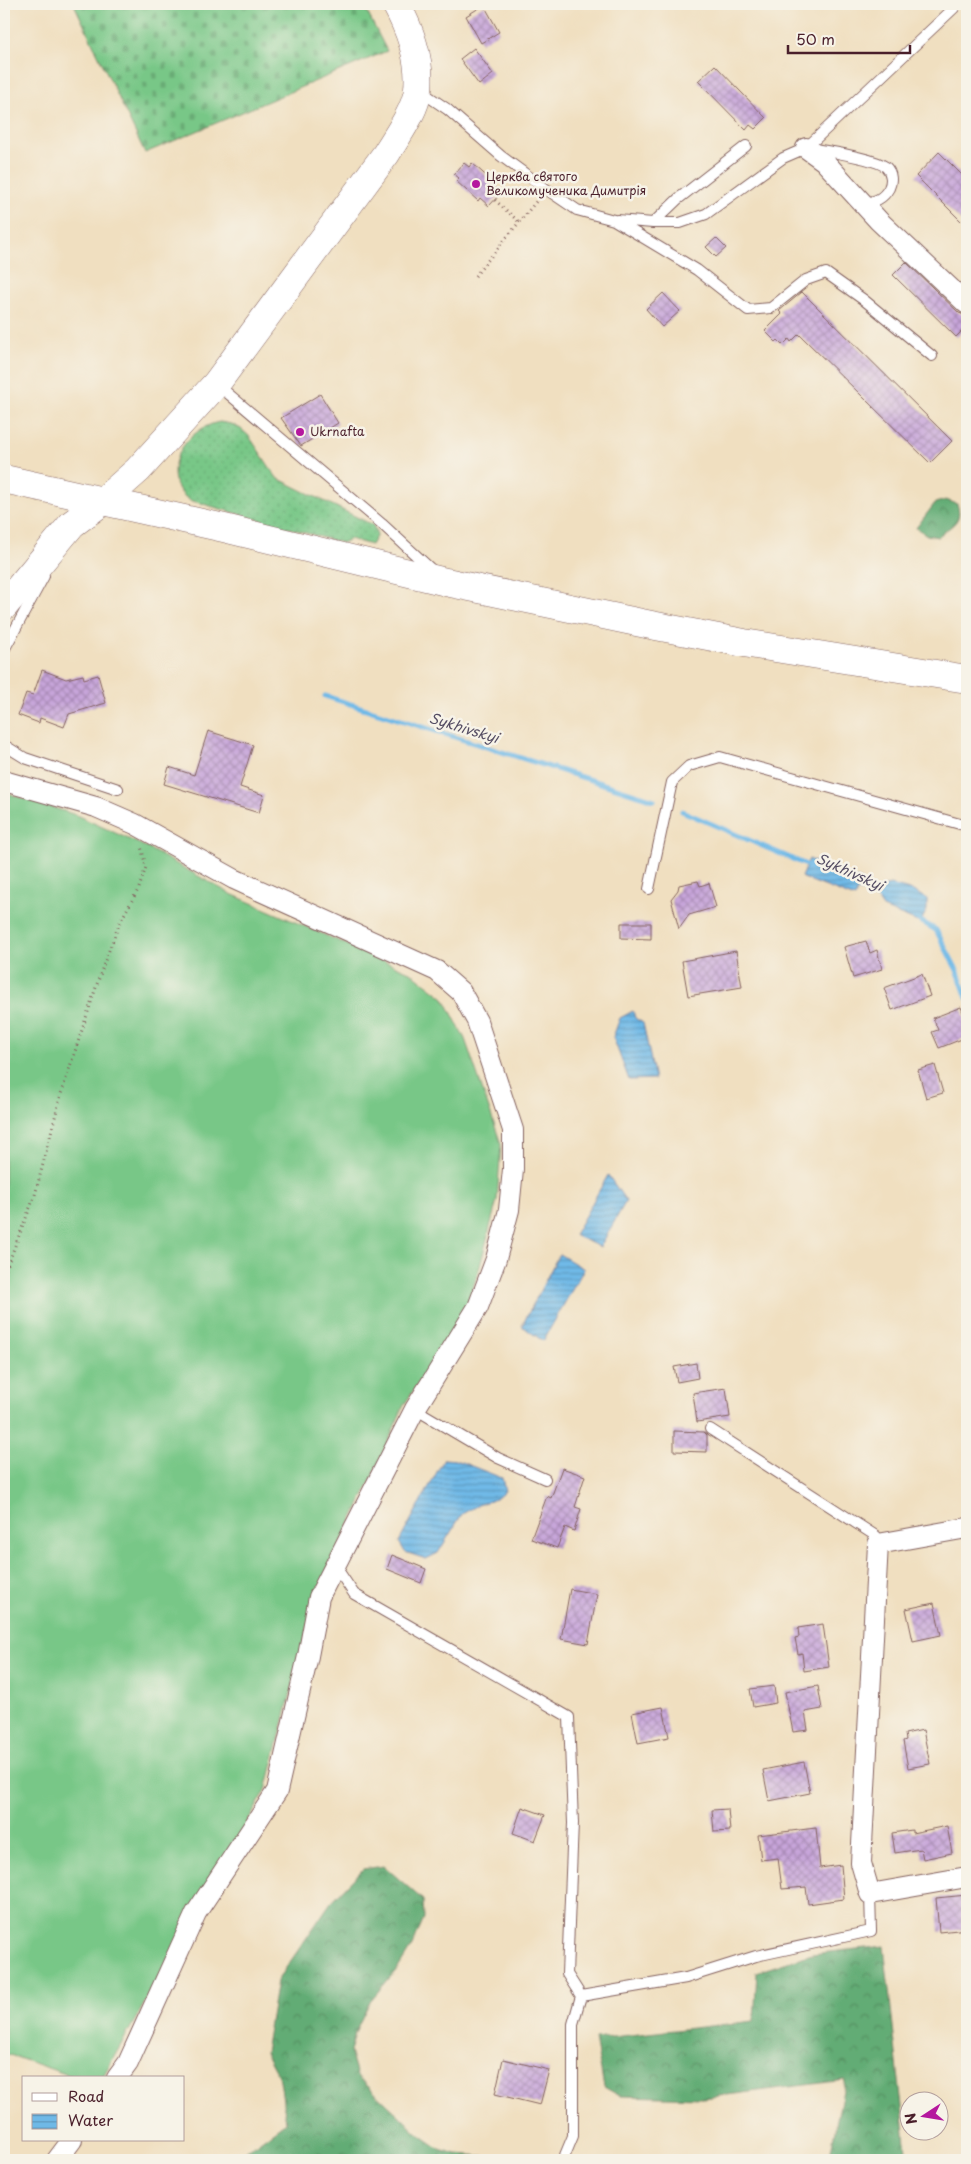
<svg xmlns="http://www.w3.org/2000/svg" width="971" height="2164" font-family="'Playpen Sans',sans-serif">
<defs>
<pattern id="grass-dots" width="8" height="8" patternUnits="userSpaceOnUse" patternTransform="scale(1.25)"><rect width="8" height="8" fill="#78c787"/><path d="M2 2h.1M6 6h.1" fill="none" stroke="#69aa75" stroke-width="1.8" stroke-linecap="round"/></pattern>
<pattern id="forest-crowns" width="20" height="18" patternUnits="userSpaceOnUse" patternTransform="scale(1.25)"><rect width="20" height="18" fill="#62ac74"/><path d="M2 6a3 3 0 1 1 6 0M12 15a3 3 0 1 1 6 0" fill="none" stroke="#538b5f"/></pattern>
<pattern id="cemetery-stones" width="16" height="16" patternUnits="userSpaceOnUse" patternTransform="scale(1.25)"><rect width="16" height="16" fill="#78c787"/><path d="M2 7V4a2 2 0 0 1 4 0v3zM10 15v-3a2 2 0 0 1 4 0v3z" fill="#69aa75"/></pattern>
<pattern id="water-rules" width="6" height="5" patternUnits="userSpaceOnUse" patternTransform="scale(1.25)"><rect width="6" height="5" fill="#6fb9e7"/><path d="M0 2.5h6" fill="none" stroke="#5d96bb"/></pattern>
<pattern id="building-cross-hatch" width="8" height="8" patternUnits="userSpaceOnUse" patternTransform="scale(1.25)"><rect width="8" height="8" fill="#c7a5da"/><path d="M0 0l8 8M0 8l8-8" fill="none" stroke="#a486b1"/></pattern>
</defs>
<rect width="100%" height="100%" fill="#f7f3e8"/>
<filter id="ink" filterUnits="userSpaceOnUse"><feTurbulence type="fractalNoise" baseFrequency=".02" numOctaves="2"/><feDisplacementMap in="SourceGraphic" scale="10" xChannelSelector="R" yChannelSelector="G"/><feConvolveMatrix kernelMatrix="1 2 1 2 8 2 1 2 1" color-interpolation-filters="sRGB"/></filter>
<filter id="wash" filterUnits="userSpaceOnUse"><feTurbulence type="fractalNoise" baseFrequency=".0096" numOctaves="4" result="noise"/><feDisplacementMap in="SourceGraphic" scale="20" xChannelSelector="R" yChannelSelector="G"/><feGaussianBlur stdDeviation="1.12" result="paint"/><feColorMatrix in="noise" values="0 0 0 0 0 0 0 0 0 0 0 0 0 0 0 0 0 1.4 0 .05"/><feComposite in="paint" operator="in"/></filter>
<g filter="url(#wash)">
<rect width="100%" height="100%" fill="#f0dfc0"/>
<!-- grass -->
<path fill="url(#grass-dots)" stroke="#617359" d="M220,422L231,424L241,429L249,436L277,478L373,525L377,535L371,545L350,539L342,543L189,500C154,474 187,427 220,422Z"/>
<!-- forest -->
<path fill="url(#forest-crowns)" stroke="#566650" d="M946,500L957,504C964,523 949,526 938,537L927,535L916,528L935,503Z
M384,1866L423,1900L424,1918L412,1946L399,1967L370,2001L355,2032L350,2052L357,2076L420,2135L440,2149L456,2154L513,2158L516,2160H234L286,2122L280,2080L265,2052L277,1981L331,1902L363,1869Z
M884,1946L907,2151L878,2157L876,2160H829L845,2080L703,2098L620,2096L604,2087L595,2039L754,2021L757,1972L812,1954Z"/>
<!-- cemetery -->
<path fill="url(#cemetery-stones)" stroke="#617359" d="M74,4H363L387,51L145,153Z"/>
<!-- garden -->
<path fill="#78c787" stroke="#617359" d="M4,792L76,815L144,846L231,894L412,973L444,998L465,1039L501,1144L497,1200L480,1266L465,1312L404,1405L368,1487L316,1595L266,1790L102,2078H77L4,2053Z"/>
<!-- water -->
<path fill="url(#water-rules)" stroke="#5c6c89" d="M809,859L861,880L855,898L801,877Z
M891,885L913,891L927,899V910L920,923L883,908L879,902L882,887Z
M633,1011L635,1018L643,1023L655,1079L629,1080L613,1037L620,1018Z
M608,1175L626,1201L600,1247L574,1235Z
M559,1254L584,1269L543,1341L522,1326Z
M444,1459L456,1460L502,1478L505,1491L496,1499L480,1504L462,1514L438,1553L426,1559L405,1552L399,1542Z"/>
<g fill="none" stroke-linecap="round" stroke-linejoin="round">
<!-- stream -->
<path stroke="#6fb9e7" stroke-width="5" d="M325,696L654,800
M682,811L811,867
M853,885L886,901
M917,919L936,930L958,972L967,998"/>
</g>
<g id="blocks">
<!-- building -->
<path fill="url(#building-cross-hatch)" d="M484,5L499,32L481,43L466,16Z
M474,48L493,74L479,85L460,59Z
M715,65L766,118L755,129L750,125L746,130L698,81Z
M939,152L967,180V227L916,176Z
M464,163L469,167L472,163L494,183L492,185L501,193L489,206L480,198L478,201L456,181L459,178L454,174Z
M716,238L726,248L716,257L706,247Z
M906,262L959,313L967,316V326L956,337L893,275Z
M802,292L952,441L930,463L799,334L791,342L789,339L783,345L778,340L776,342L765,331L782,314L779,311Z
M663,293L680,311L662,327L646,309Z
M320,394L338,423L301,446L281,418Z
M42,670L66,679L83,675L84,679L98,675L106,703L69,714L64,727L40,718L39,723L18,715L26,693L33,695Z
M208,731L253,745L240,787L264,795L259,813L164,784L169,767L194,775Z
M698,881L700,886L709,883L716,907L689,915L679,929L671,899L678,890L679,885Z
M621,923H651V939L621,938Z
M866,941L870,953L877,950L882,969L853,978L844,947Z
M736,951L742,987L688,996L682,961Z
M922,974L930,996L892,1010L884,988Z
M961,1007L967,1023V1037L939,1048L932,1032L938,1030L933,1018Z
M935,1065L943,1093L926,1098L918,1070Z
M696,1363L698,1378L677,1382L674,1367Z
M726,1388L730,1417L697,1422L693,1393Z
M674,1431L704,1432L707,1435V1452L674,1451Z
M562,1468L585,1476L575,1507L581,1509L574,1531L565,1527L557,1548L531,1539L547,1496L551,1498Z
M392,1555L426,1569L421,1583L387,1569Z
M570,1589L597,1594L588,1644L561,1639Z
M934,1603L941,1635L913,1641L906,1609Z
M823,1624L829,1667L804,1671L802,1653L798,1654L795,1638L799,1637L798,1628Z
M774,1686L776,1703L753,1707L750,1689Z
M818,1686L822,1709L805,1712L808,1730L793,1732L785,1692Z
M663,1707L669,1737L638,1743L632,1713Z
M923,1730L930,1764L908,1768L903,1741L906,1740L905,1734Z
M804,1762L810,1793L769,1801L763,1770Z
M522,1807L545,1815L535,1841L513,1833Z
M728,1809L730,1831L714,1832L712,1810Z
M947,1826L952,1853L923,1859L921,1849L895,1853L892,1833L912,1830V1833Z
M816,1828L820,1868L841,1865L844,1899L808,1904L806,1887L782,1889L778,1858L761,1860L758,1835Z
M967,1895V1929L939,1932L936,1898Z
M503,2059L549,2070L540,2105L495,2094Z"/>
</g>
</g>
<g filter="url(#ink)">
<use href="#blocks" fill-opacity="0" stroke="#84625f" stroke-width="1"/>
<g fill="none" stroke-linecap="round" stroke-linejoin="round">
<defs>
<path id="lane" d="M419,90L447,109L501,156L546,189L577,210L614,220L697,270L748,310L771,308L806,280L826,273L864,300L932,356
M815,149C831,152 874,158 886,167C892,173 892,182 889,188C883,199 875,202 863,203
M617,220L653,223H680L706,214L783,158L806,148L954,8
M653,223L678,199L746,146
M218,385L382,524L434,572
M4,650L44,576
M4,745L25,758L118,789
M649,889L672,782L689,766L720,757L967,826
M415,1409L498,1458L545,1479
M710,1429L876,1536L878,1544
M336,1567L354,1594L569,1717L573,1823L567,1974L581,1996L573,2024V2136L563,2160
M581,1996L686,1978L756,1956L871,1931L870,1894"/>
<path id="street" d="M806,148L824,161L879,221L967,304
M4,781L96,807L135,824L234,879L437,971L461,992L477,1021L513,1130V1169L509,1210L496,1259L478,1307L415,1409L319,1597L308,1656L277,1791L196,1913L128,2063L117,2078
M967,1528L878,1544L861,1863L870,1894L967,1877
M57,2160L72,2140"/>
<path id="secondary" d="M4,606L72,524L103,501L138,470L216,384L386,154C397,136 416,110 418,89C421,60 409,28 396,4"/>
<path id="highway" d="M4,479L224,528L446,582L651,625L744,643L967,679"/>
</defs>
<!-- lane casing -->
<use href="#lane" stroke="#84625f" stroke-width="12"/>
<!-- street casing -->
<use href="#street" stroke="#84625f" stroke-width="22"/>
<!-- secondary casing -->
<use href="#secondary" stroke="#84625f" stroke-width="29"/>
<!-- highway casing -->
<use href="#highway" stroke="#84625f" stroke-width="29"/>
<!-- path -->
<path stroke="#84625f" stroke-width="3" stroke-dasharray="1 4" stroke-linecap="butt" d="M495,200L519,222
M475,276L539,198
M4,1274L35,1195L61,1094L103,966L120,922L139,888L146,867L141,846"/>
<!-- lane -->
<use href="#lane" stroke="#fff" stroke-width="10"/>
<!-- street -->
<use href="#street" stroke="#fff" stroke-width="20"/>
<!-- secondary -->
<use href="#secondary" stroke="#fff" stroke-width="28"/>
<!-- highway -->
<use href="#highway" stroke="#fff" stroke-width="28"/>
</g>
</g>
<!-- markers -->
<g fill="#b5179e" stroke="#f7f3e8" stroke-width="2">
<circle cx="476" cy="184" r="5"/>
<circle cx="300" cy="432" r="5"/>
</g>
<g text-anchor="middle" stroke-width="5" stroke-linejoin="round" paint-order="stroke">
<!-- poi labels -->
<g font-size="12" fill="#4a1f2b" stroke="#f7f3e8" text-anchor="start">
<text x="486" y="181">Церква святого<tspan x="486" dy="14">Великомученика Димитрія</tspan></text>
<text x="310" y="436">Ukrnafta</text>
</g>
<!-- water labels -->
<g font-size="14" font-style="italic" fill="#554d63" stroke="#f7f3e8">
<text transform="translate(464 728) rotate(17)" y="5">Sykhivskyi</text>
<text transform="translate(850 872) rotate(24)" y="5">Sykhivskyi</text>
</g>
</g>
<!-- margin -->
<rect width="971" height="2164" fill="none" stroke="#f7f3e8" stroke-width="20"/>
<!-- legend -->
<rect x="22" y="2076" width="162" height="65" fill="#f7f3e8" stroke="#b29e9c"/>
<rect x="32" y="2093" width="25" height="8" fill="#ffffff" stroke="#b29e9c"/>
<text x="68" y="2102" font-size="15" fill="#4a1f2b">Road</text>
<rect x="32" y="2114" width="25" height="15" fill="url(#water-rules)" stroke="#b29e9c"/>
<text x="68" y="2126" font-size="15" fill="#4a1f2b">Water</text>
<!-- north arrow -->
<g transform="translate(924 2116) rotate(258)"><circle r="24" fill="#f7f3e8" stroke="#b29e9c"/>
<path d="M0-4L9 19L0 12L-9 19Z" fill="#b5179e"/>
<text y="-8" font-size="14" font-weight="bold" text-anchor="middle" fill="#4a1f2b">N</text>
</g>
<!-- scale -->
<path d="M788 45v8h122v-8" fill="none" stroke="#4a1f2b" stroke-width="2.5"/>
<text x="796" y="45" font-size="15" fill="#4a1f2b" stroke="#f7f3e8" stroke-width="4" paint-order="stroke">50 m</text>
</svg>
